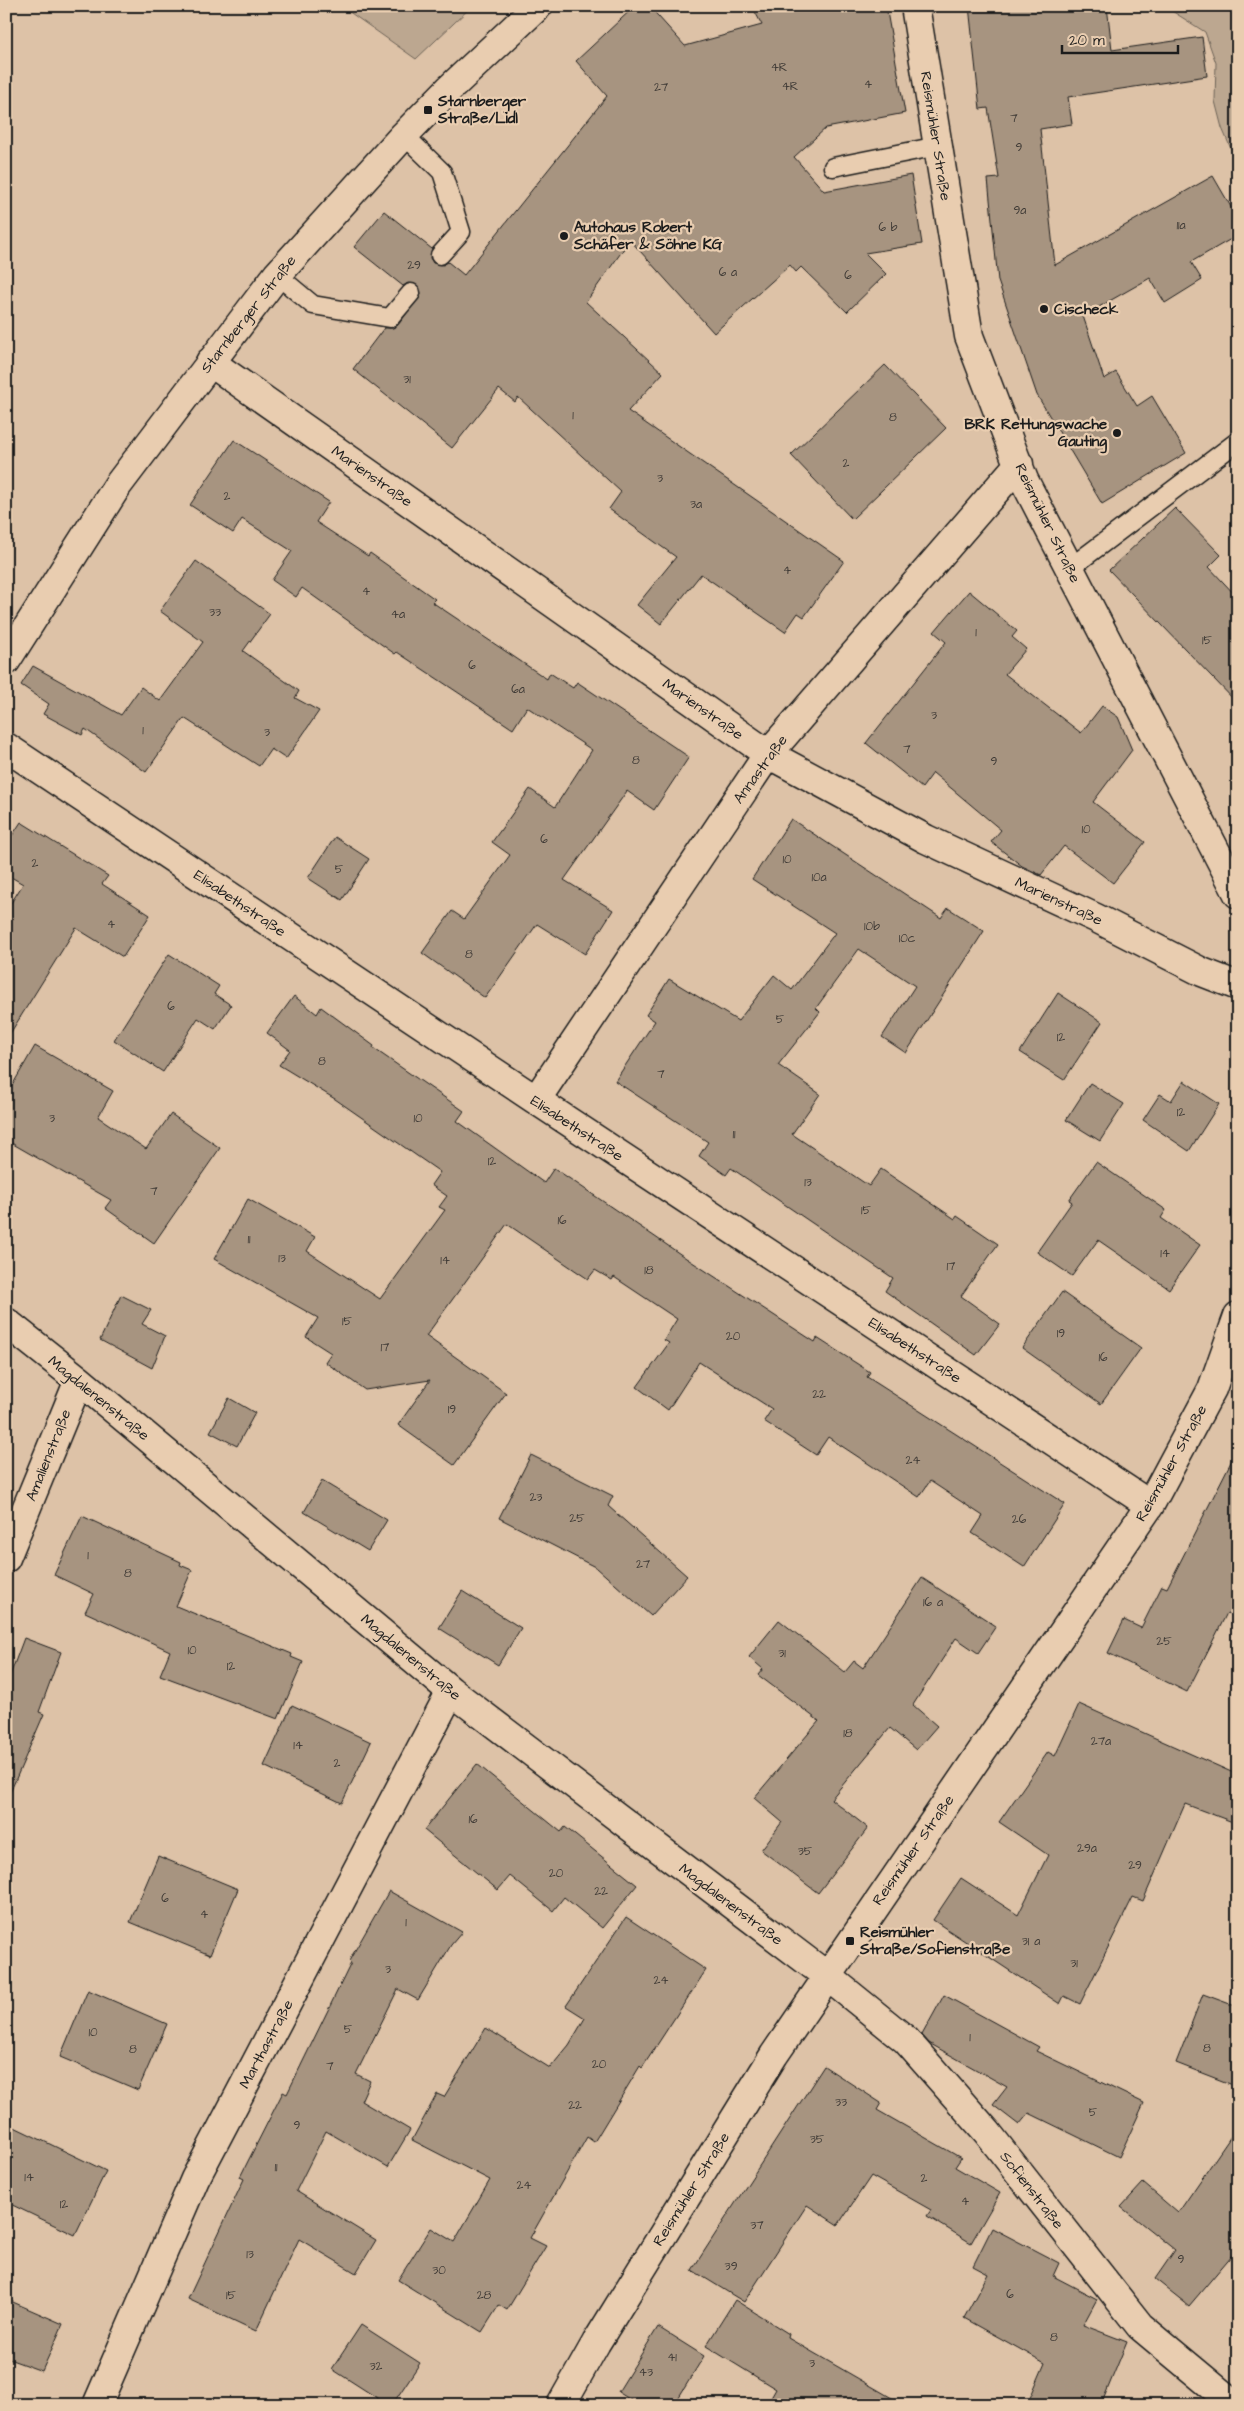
<svg xmlns="http://www.w3.org/2000/svg" width="1244" height="2411" font-family="'Architects Daughter',sans-serif">
<rect width="100%" height="100%" fill="#ddc2a7"/>
<filter id="ink" filterUnits="userSpaceOnUse"><feTurbulence type="fractalNoise" baseFrequency=".02" numOctaves="2"/><feDisplacementMap in="SourceGraphic" scale="10" xChannelSelector="R" yChannelSelector="G"/><feConvolveMatrix kernelMatrix="1 2 1 2 8 2 1 2 1" color-interpolation-filters="sRGB"/></filter>
<g filter="url(#ink)">
<!-- green -->
<path fill="#bca790" stroke="#6c6256" d="M341,6H472L416,59Z
M1164,6H1238V165L1222,128L1215,101L1216,63L1205,32Z"/>
<!-- building -->
<path fill="#a79480" stroke="#1c1c1c" d="M635,6H649L685,46L762,25L752,6H886L905,113L826,128L794,157L824,191L911,175L922,244L865,253L886,274L847,312L801,267L796,272L790,265L714,333L630,240L586,302L663,373L628,411L844,561L804,617L798,613L785,632L701,574L661,624L637,605L676,557L609,509L621,492L518,397L515,402L499,389L452,448L353,369L384,328H393L398,325L421,294L417,285L408,283L403,286L354,247L384,211L432,249L430,258L433,263L443,265L448,262L464,275L607,96L576,61Z
M969,6H1107L1112,50L1202,37L1207,76L1068,97L1072,124L1040,129L1055,265L1213,176L1238,219V235L1191,262L1202,280L1165,303L1150,278L1083,316L1104,379L1116,372L1137,406L1152,396L1186,453L1102,504L1037,395L998,281L988,179L999,178L988,108L980,109Z
M885,365L946,428L852,519L791,455Z
M234,440L329,502L316,522L368,556L370,553L435,599L432,602L547,679L550,673L573,688L577,682L689,757L654,810L627,791L564,880L613,910L585,954L537,924L485,998L422,953L452,911L464,919L510,855L492,842L530,789L555,807L592,750L527,707L513,729L397,652L395,654L302,588L296,597L272,580L292,551L242,519L233,533L190,505Z
M1175,508L1221,555L1209,567L1238,598V704L1109,570Z
M196,561L270,614L243,651L299,691L295,698L319,711L286,759L271,749L259,766L184,718L146,772L85,729L82,735L43,714L49,704L21,685L33,666L121,715L141,687L160,701L203,642L160,611Z
M969,591L1017,631L1012,637L1026,649L1005,674L1081,733L1102,706L1118,717L1132,750L1093,802L1145,842L1113,883L1064,846L1041,875L1022,866L991,842L1001,830L933,773L922,788L866,743L946,642L934,632Z
M791,819L941,918L948,908L984,931L906,1053L882,1037L915,986L859,949L816,1008L820,1012L778,1065L820,1094L792,1134L869,1186L881,1169L955,1219L957,1216L998,1244L961,1296L1000,1324L976,1355L885,1291L893,1278L731,1168L726,1175L699,1156L708,1142L615,1081L655,1021L646,1015L669,979L738,1021L774,975L792,990L835,933L752,879Z
M21,822L108,876L102,884L150,915L123,957L76,928L6,1040V911L23,884L6,874V845Z
M335,837L369,859L342,900L308,878Z
M169,954L219,986L214,994L231,1005L215,1029L198,1018L163,1072L114,1040Z
M1058,993L1102,1022L1064,1080L1020,1052Z
M294,996L317,1014L321,1007L374,1046L373,1048L464,1111L457,1121L544,1183L554,1168L686,1258L815,1342L817,1338L870,1372L867,1377L1065,1504L1024,1567L972,1533L983,1516L930,1481L919,1497L828,1437L816,1455L764,1421L772,1409L699,1362L668,1410L637,1387L669,1343L664,1340L677,1319L614,1277L612,1280L595,1270L588,1279L507,1224L426,1336L506,1393L454,1465L398,1425L430,1380L365,1390L325,1362L331,1353L306,1337L318,1318L214,1259L248,1199L315,1237L307,1251L380,1299L445,1210L439,1207L447,1196L431,1185L440,1172L335,1099L279,1065L290,1050L267,1033Z
M35,1046L113,1091L98,1117L146,1149L171,1114L220,1148L154,1243L105,1208L111,1200L6,1140V1096Z
M1184,1081L1219,1104L1189,1151L1143,1120L1160,1094L1171,1101Z
M1090,1083L1124,1104L1100,1141L1066,1120Z
M1096,1162L1166,1210L1161,1218L1200,1245L1169,1289L1098,1240L1072,1276L1037,1252L1072,1202L1069,1200Z
M1062,1292L1141,1348L1101,1404L1022,1348Z
M121,1295L151,1310L142,1324L165,1336L152,1368L100,1340Z
M229,1398L255,1413L237,1446L210,1432Z
M1238,1448V1618L1227,1613L1187,1692L1108,1653L1124,1620L1141,1628L1162,1586L1167,1588Z
M531,1455L613,1496L608,1506L687,1576L651,1616L597,1568L499,1518Z
M322,1481L387,1520L368,1551L304,1512Z
M82,1516L181,1562L180,1565L192,1570L176,1606L292,1654L291,1657L303,1662L278,1719L160,1675L170,1651L85,1612L94,1594L54,1575Z
M922,1578L996,1626L978,1653L956,1638L913,1705L937,1726L916,1750L890,1728L831,1799L868,1828L818,1893L761,1850L782,1822L754,1798L819,1721L758,1675L763,1669L749,1657L779,1620L845,1672L854,1661L863,1668Z
M462,1591L521,1628L498,1665L439,1628Z
M24,1638L61,1652L39,1712L44,1714L6,1802V1686Z
M1079,1704L1238,1775V1824L1185,1804L1143,1901L1133,1897L1080,2004L1064,1996L1060,2004L933,1920L961,1878L1018,1915L1048,1855L999,1822L1048,1752L1055,1756Z
M292,1705L371,1742L342,1803L264,1766Z
M477,1764L561,1832L565,1827L637,1885L602,1928L564,1897L553,1911L510,1876L498,1890L424,1830Z
M158,1856L238,1889L210,1955L130,1922Z
M389,1891L462,1932L451,1945L418,2000L398,1989L356,2074L370,2081L361,2101L410,2130L388,2167L326,2131L296,2191L376,2240L356,2273L299,2239L256,2331L188,2299L244,2179L240,2177L283,2092L287,2094L351,1963L349,1961Z
M626,1917L706,1970L642,2068L640,2066L594,2142L587,2137L530,2238L546,2246L507,2310L499,2305L482,2332L398,2280L431,2228L454,2242L490,2180L412,2140L437,2094L444,2097L486,2028L550,2068L569,2045L585,2018L566,2006Z
M88,1990L167,2024L138,2090L60,2057Z
M1203,1994L1238,2007V2087L1176,2063Z
M944,1995L1039,2047L1036,2051L1144,2103L1119,2157L1029,2113L1019,2125L993,2105L1007,2087L929,2043L922,2035Z
M824,2066L881,2103L877,2110L961,2158L955,2167L1000,2193L971,2243L927,2216L931,2210L871,2176L838,2225L807,2205L744,2302L692,2270Z
M6,2123L106,2171L75,2235L6,2202Z
M1238,2126V2248L1189,2306L1155,2279L1175,2250L1121,2207L1143,2183L1178,2213Z
M992,2228L1059,2263L1053,2276L1097,2299L1083,2325L1127,2342L1101,2405H1027L1045,2363L964,2318L988,2274L973,2266Z
M6,2299L63,2324L42,2371L6,2358Z
M735,2300L789,2334L788,2338L904,2405H767L776,2389L706,2346Z
M361,2325L420,2363L392,2405H388L332,2369Z
M658,2327L704,2356L674,2405H639L618,2392Z"/>
<g fill="none" stroke-linecap="round" stroke-linejoin="round">
<defs>
<path id="lane" d="M404,135L442,172L461,232L440,255
M833,167L938,146
M277,275L313,305L390,318L411,293
M1070,568L1238,441"/>
<path id="street" d="M915,6L969,336L1024,480L1238,894
M210,362L768,754L926,839L1096,918L1202,972L1238,986
M6,747L536,1100L1150,1505
M536,1100L768,754L1019,464
M6,1322L79,1380L451,1691L827,1976L906,2040L987,2132L1140,2326L1235,2405
M6,1558L79,1380
M97,2405L195,2179L451,1691
M561,2405L596,2343L774,2055L1150,1505L1212,1389L1238,1316"/>
<path id="secondary" d="M6,661L118,485L277,275L404,135L449,89L538,6"/>
</defs>
<!-- lane casing -->
<use href="#lane" stroke="#1c1c1c" stroke-width="21"/>
<!-- street casing -->
<use href="#street" stroke="#1c1c1c" stroke-width="31"/>
<!-- secondary casing -->
<use href="#secondary" stroke="#1c1c1c" stroke-width="31"/>
<!-- lane -->
<use href="#lane" stroke="#e9cdb0" stroke-width="18"/>
<!-- street -->
<use href="#street" stroke="#e9cdb0" stroke-width="28"/>
<!-- secondary -->
<use href="#secondary" stroke="#e9cdb0" stroke-width="28"/>
</g>
</g>
<!-- markers -->
<g fill="#1c1c1c" stroke="#e9cdb0" stroke-width="2">
<rect x="423" y="105" width="10" height="10" rx="2.5"/>
<circle cx="564" cy="236" r="5"/>
<circle cx="1044" cy="309" r="5"/>
<circle cx="1117" cy="433" r="5"/>
<rect x="845" y="1936" width="10" height="10" rx="2.5"/>
</g>
<g text-anchor="middle" stroke-width="4.5" stroke-linejoin="round" paint-order="stroke">
<!-- number labels -->
<g font-size="12" fill="#3f3a35">
<text x="779" y="71">4R</text>
<text x="868" y="88">4</text>
<text x="790" y="90">4R</text>
<text x="661" y="91">27</text>
<text x="1014" y="122">7</text>
<text x="1019" y="151">9</text>
<text x="1020" y="214">9a</text>
<text x="1181" y="229">11a</text>
<text x="888" y="231">6 b</text>
<text x="414" y="269">29</text>
<text x="728" y="276">6 a</text>
<text x="848" y="279">6</text>
<text x="407" y="383">31</text>
<text x="573" y="419">1</text>
<text x="893" y="421">8</text>
<text x="846" y="467">2</text>
<text x="660" y="482">3</text>
<text x="227" y="500">2</text>
<text x="696" y="508">3a</text>
<text x="787" y="574">4</text>
<text x="366" y="595">4</text>
<text x="215" y="616">33</text>
<text x="398" y="618">4a</text>
<text x="976" y="636">1</text>
<text x="1207" y="644">15</text>
<text x="472" y="669">6</text>
<text x="518" y="693">6a</text>
<text x="934" y="719">3</text>
<text x="143" y="734">1</text>
<text x="267" y="736">3</text>
<text x="907" y="753">7</text>
<text x="636" y="764">8</text>
<text x="994" y="765">9</text>
<text x="1086" y="833">10</text>
<text x="544" y="843">6</text>
<text x="787" y="863">10</text>
<text x="35" y="867">2</text>
<text x="339" y="873">5</text>
<text x="819" y="881">10a</text>
<text x="111" y="928">4</text>
<text x="872" y="930">10b</text>
<text x="907" y="942">10c</text>
<text x="469" y="958">8</text>
<text x="171" y="1010">6</text>
<text x="780" y="1023">5</text>
<text x="1061" y="1041">12</text>
<text x="322" y="1065">8</text>
<text x="661" y="1078">7</text>
<text x="1181" y="1116">12</text>
<text x="52" y="1122">3</text>
<text x="418" y="1122">10</text>
<text x="734" y="1138">11</text>
<text x="492" y="1165">12</text>
<text x="808" y="1186">13</text>
<text x="154" y="1195">7</text>
<text x="866" y="1214">15</text>
<text x="562" y="1224">16</text>
<text x="249" y="1243">11</text>
<text x="1165" y="1257">14</text>
<text x="282" y="1262">13</text>
<text x="445" y="1264">14</text>
<text x="951" y="1270">17</text>
<text x="649" y="1274">18</text>
<text x="347" y="1325">15</text>
<text x="1061" y="1337">19</text>
<text x="733" y="1340">20</text>
<text x="385" y="1351">17</text>
<text x="1103" y="1361">16</text>
<text x="819" y="1398">22</text>
<text x="452" y="1413">19</text>
<text x="913" y="1464">24</text>
<text x="536" y="1501">23</text>
<text x="577" y="1522">25</text>
<text x="1019" y="1523">26</text>
<text x="88" y="1559">1</text>
<text x="643" y="1568">27</text>
<text x="128" y="1577">8</text>
<text x="933" y="1606">16 a</text>
<text x="1164" y="1645">25</text>
<text x="192" y="1654">10</text>
<text x="782" y="1657">31</text>
<text x="231" y="1670">12</text>
<text x="848" y="1737">18</text>
<text x="1101" y="1745">27a</text>
<text x="298" y="1749">14</text>
<text x="337" y="1767">2</text>
<text x="473" y="1823">16</text>
<text x="1087" y="1852">29a</text>
<text x="805" y="1855">35</text>
<text x="1135" y="1869">29</text>
<text x="556" y="1877">20</text>
<text x="601" y="1895">22</text>
<text x="165" y="1902">6</text>
<text x="204" y="1918">4</text>
<text x="406" y="1926">1</text>
<text x="1031" y="1945">31 a</text>
<text x="1074" y="1967">31</text>
<text x="388" y="1973">3</text>
<text x="661" y="1984">24</text>
<text x="348" y="2033">5</text>
<text x="93" y="2036">10</text>
<text x="970" y="2041">1</text>
<text x="1207" y="2052">8</text>
<text x="133" y="2053">8</text>
<text x="599" y="2068">20</text>
<text x="330" y="2070">7</text>
<text x="841" y="2106">33</text>
<text x="575" y="2109">22</text>
<text x="1093" y="2116">5</text>
<text x="297" y="2129">9</text>
<text x="817" y="2143">35</text>
<text x="276" y="2171">11</text>
<text x="29" y="2181">14</text>
<text x="924" y="2182">2</text>
<text x="524" y="2189">24</text>
<text x="965" y="2205">4</text>
<text x="64" y="2208">12</text>
<text x="757" y="2229">37</text>
<text x="250" y="2258">13</text>
<text x="1181" y="2263">9</text>
<text x="731" y="2270">39</text>
<text x="439" y="2274">30</text>
<text x="1010" y="2298">6</text>
<text x="231" y="2299">15</text>
<text x="484" y="2299">28</text>
<text x="1054" y="2341">8</text>
<text x="672" y="2361">41</text>
<text x="812" y="2367">3</text>
<text x="376" y="2370">32</text>
<text x="646" y="2376">43</text>
</g>
<!-- poi labels -->
<g font-size="15" font-weight="bold" fill="#1c1c1c" stroke="#e9cdb0" text-anchor="start">
<text x="438" y="106">Starnberger<tspan x="438" dy="17">Straße/Lidl</tspan></text>
<text x="574" y="232">Autohaus Robert<tspan x="574" dy="17">Schäfer &amp; Söhne KG</tspan></text>
<text x="1054" y="314">Cischeck</text>
<text x="1107" y="429" text-anchor="end">BRK Rettungswache<tspan x="1107" dy="17">Gauting</tspan></text>
<text x="860" y="1937">Reismühler<tspan x="860" dy="17">Straße/Sofienstraße</tspan></text>
</g>
<!-- street labels -->
<g font-size="15" fill="#1c1c1c" stroke="#e9cdb0">
<text transform="translate(936 136) rotate(81)" y="5">Reismühler Straße</text>
<text transform="translate(248 314) rotate(-52)" y="5">Starnberger Straße</text>
<text transform="translate(372 476) rotate(35)" y="5">Marienstraße</text>
<text transform="translate(1048 523) rotate(64)" y="5">Reismühler Straße</text>
<text transform="translate(703 709) rotate(35)" y="5">Marienstraße</text>
<text transform="translate(760 769) rotate(-54)" y="5">Annastraße</text>
<text transform="translate(1059 901) rotate(25)" y="5">Marienstraße</text>
<text transform="translate(240 903) rotate(34)" y="5">Elisabethstraße</text>
<text transform="translate(577 1128) rotate(33)" y="5">Elisabethstraße</text>
<text transform="translate(915 1350) rotate(33)" y="5">Elisabethstraße</text>
<text transform="translate(99 1398) rotate(39)" y="5">Magdalenenstraße</text>
<text transform="translate(48 1455) rotate(-68)" y="5">Amalienstraße</text>
<text transform="translate(1171 1463) rotate(-61)" y="5">Reismühler Straße</text>
<text transform="translate(411 1657) rotate(40)" y="5">Magdalenenstraße</text>
<text transform="translate(913 1850) rotate(-55)" y="5">Reismühler Straße</text>
<text transform="translate(731 1904) rotate(37)" y="5">Magdalenenstraße</text>
<text transform="translate(266 2044) rotate(-62)" y="5">Marthastraße</text>
<text transform="translate(691 2189) rotate(-58)" y="5">Reismühler Straße</text>
<text transform="translate(1032 2190) rotate(52)" y="5">Sofienstraße</text>
</g>
</g>
<!-- margin -->
<rect width="1244" height="2411" fill="none" stroke="#e9cdb0" stroke-width="25"/>
<rect x="12" y="12" width="1219" height="2386" fill="none" stroke="#1c1c1c" stroke-width="2" filter="url(#ink)"/>
<!-- scale -->
<path d="M1062 45v8h116v-8" fill="none" stroke="#1c1c1c" stroke-width="2.5"/>
<text x="1069" y="45" font-size="15" fill="#1c1c1c" stroke="#e9cdb0" stroke-width="4" paint-order="stroke">20 m</text>
</svg>
